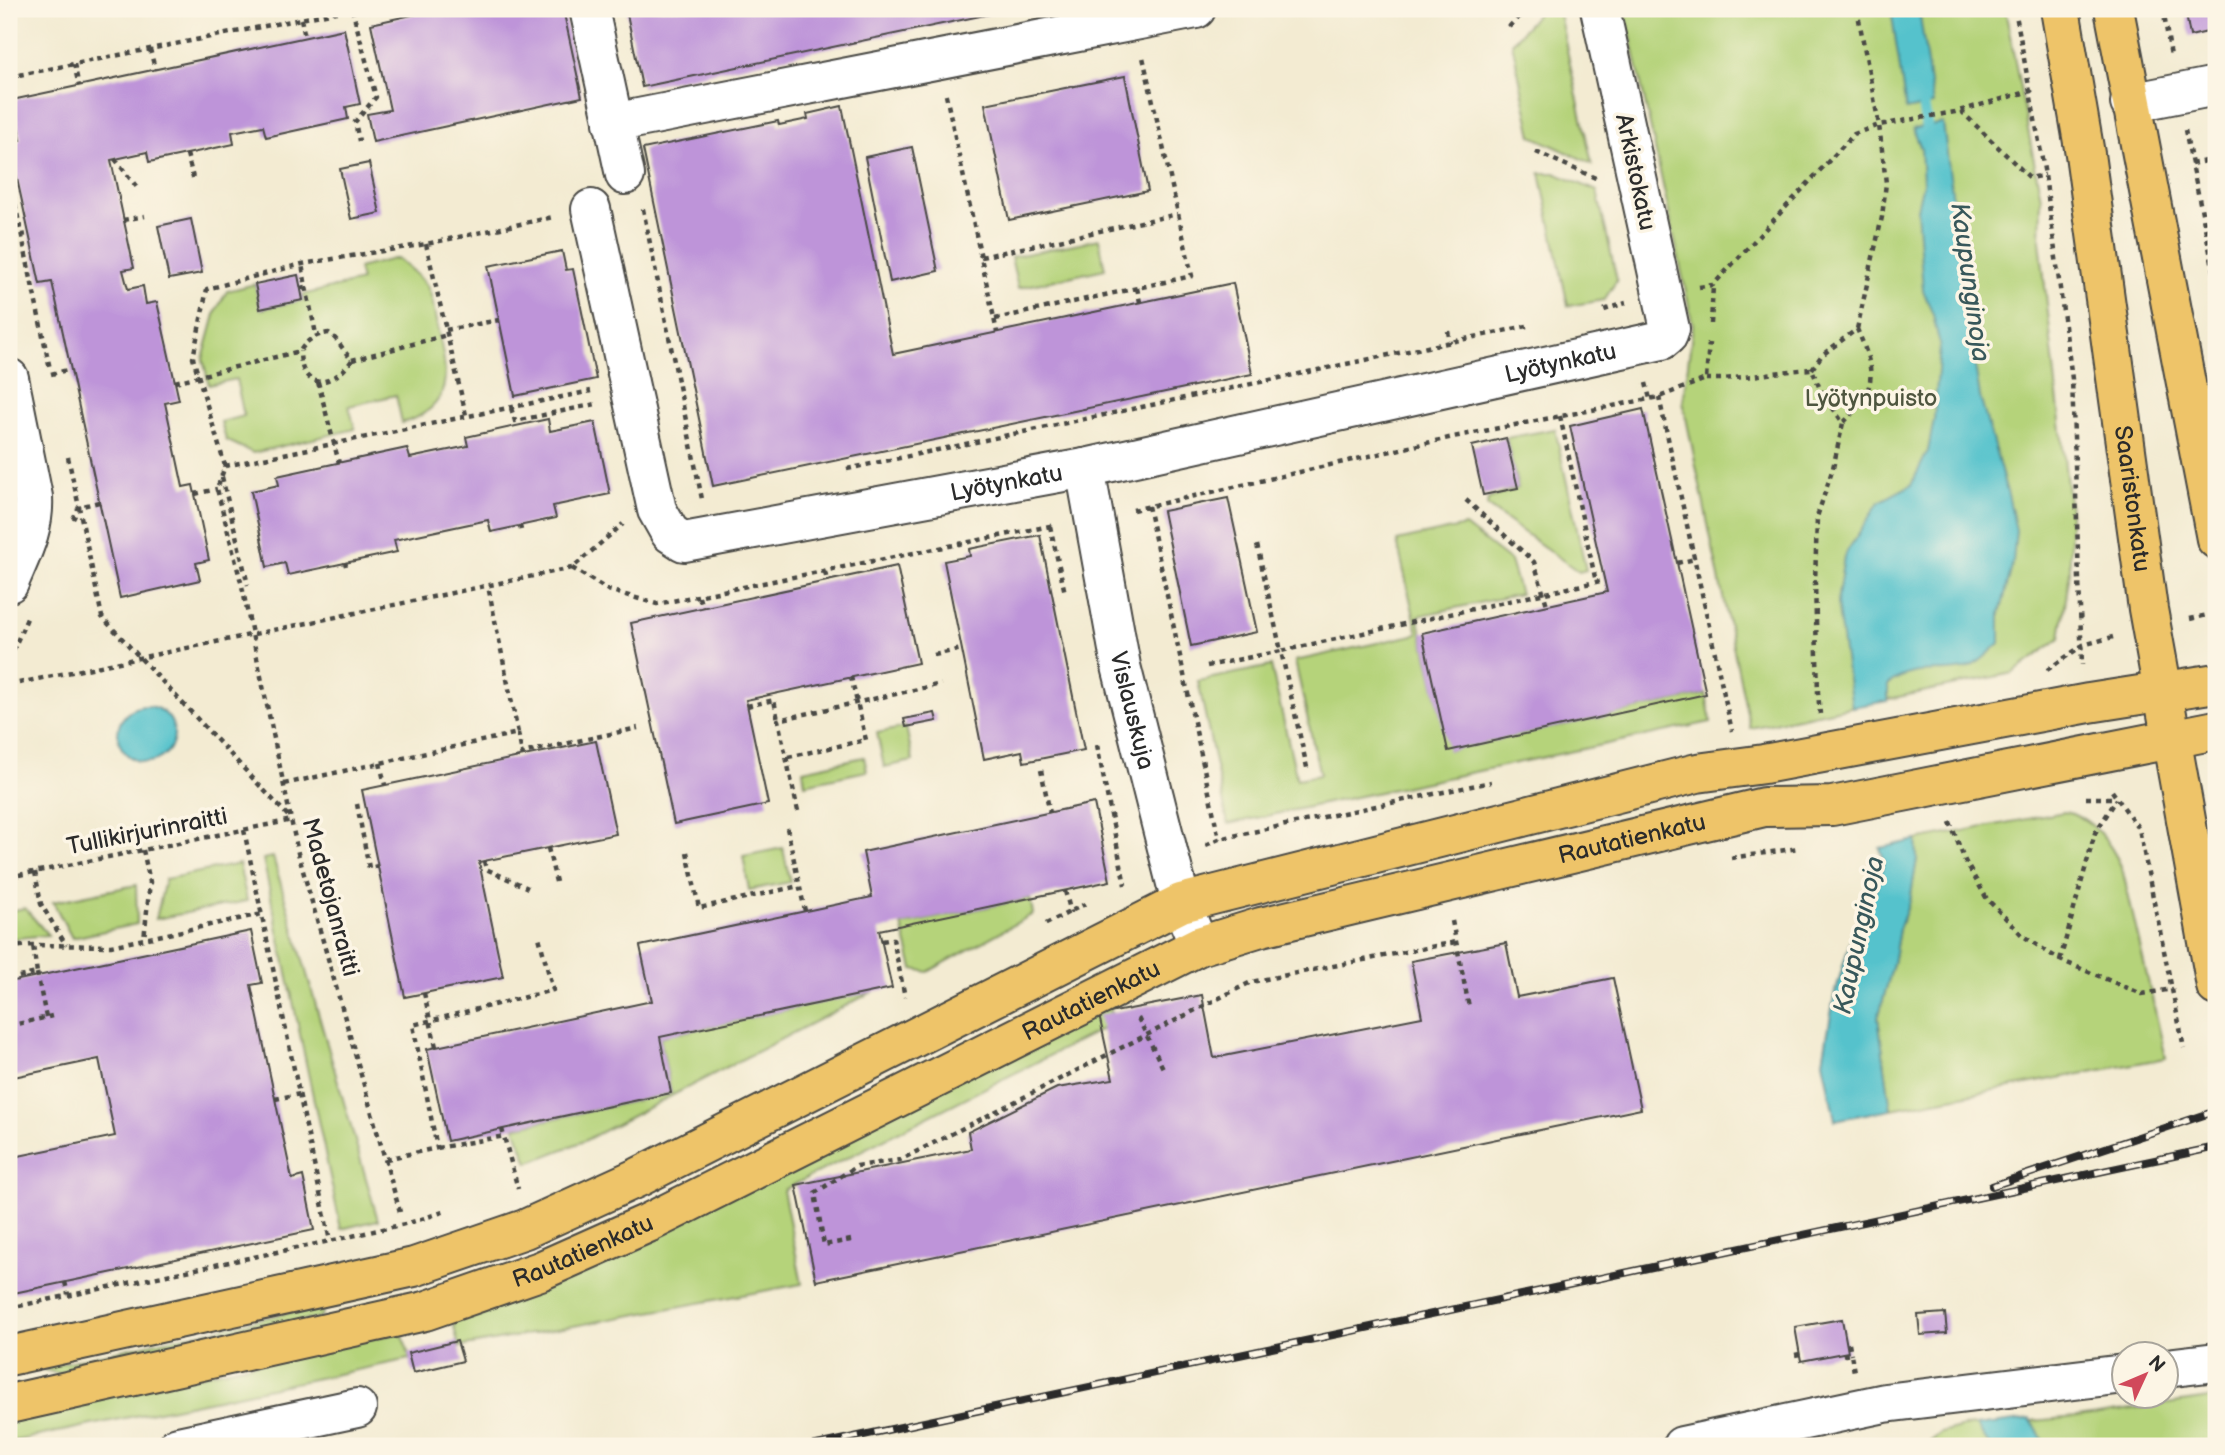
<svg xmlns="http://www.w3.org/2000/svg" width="2225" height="1455" font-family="'Balsamiq Sans',sans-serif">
<rect width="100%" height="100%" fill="#fcf5e5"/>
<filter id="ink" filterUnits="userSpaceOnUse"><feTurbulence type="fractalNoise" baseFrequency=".0143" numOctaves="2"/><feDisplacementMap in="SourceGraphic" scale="14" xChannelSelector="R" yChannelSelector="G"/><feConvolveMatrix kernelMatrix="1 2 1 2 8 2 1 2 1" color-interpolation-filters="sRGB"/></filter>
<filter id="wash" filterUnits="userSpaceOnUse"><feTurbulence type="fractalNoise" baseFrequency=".00686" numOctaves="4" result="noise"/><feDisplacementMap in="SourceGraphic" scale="28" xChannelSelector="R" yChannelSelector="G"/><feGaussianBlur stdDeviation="1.57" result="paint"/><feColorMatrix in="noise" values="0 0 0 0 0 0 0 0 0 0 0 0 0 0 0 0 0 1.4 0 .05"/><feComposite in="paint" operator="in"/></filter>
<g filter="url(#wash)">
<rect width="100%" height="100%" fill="#f3ebd2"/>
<!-- green -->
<path fill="#b5d37a" stroke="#707f52" stroke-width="2" d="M1541,9H1558L1592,164L1532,136L1512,43Z
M1625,9H2005L2041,198L2040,241L2070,512V572L2060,638L2013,673L1750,728L1683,403L1693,325Z
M1540,173H1555L1597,191L1617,280L1604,300L1568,306Z
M1099,239L1105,269L1018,288L1011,257Z
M397,258C406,266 418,274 425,284C433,293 434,314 437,326C447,370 457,407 402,423L396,395L349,406L355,429L253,453L226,440L221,422L244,416L236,379L209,385L203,359L216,311L227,291L255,284L261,309L303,300L302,295L361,281L358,268Z
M1555,429L1586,570L1579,572L1487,506L1488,499L1518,488L1506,438Z
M1465,526L1510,561L1520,594L1418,616L1449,750L1706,694L1711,722L1228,824L1198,681L1271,666L1297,779L1320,775L1295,661L1418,634L1397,541Z
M906,727L913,761L884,767L877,733Z
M864,757L867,771L805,784L803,770Z
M2064,812C2092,816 2111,844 2122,868L2166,1058L1891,1109L1878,1018L1893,964L1899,929L1910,901L1917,859L1916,840Z
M783,848L790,882L749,890L743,856Z
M273,857L378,1220L341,1229L263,859Z
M239,864L247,901L156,919L165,879Z
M136,885L137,924L72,938L53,902Z
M1030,898L1033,914L928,972L913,969L902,925Z
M25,908L48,935L9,939V911Z
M874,991L584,1141L528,1163L515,1127L671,1093L660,1037Z
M1109,1007L1116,1022L783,1190L802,1284L459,1347L452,1318Z
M319,1306L323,1312L321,1317L59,1374L45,1370V1367Z
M402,1332L410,1359L9,1442V1416Z
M2216,1397V1446H1925L1941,1433L1964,1427L2077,1417Z"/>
<!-- water -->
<path fill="#55c2cc" stroke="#40767c" stroke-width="2" d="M1891,9H1919L1933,104L1906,110Z
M1943,123L1960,253L1979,333L1975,365L1980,397L2009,499L2016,530L2013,562L2000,614V643C1989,653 1978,665 1964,669C1935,675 1915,665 1888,684V701L1852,707L1837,603L1844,556L1879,502L1911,485L1928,451L1934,419L1940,346L1933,315L1923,290L1917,209L1923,183L1921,149L1913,129Z
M118 734a28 28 0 1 1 56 0a28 28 0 1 1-56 0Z
M1916,840L1917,859L1910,901L1899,929L1893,964L1878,1018L1891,1109L1835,1120L1823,1061L1834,997L1853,932L1874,895L1884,860L1880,848Z
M2030,1419L2047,1446H1990L1976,1426Z"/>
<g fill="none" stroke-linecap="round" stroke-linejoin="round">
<!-- stream -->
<path stroke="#55c2cc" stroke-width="12" d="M1921,91L1929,142"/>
</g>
<g id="blocks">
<!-- building -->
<path fill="#be94d9" d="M439,9H563L582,97L373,142L367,114L390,110L371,24Z
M626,9H1009V10L642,87Z
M2185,9H2216V30L2190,36Z
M344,29L360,104L346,107L348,119L266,137L263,126L232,132L234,144L149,162L147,152L111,160L134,268L123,270L128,289L143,286L146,304L157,302L179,400L165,403L183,487L193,485L209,560L196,563L200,580L120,598L52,282L40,284L9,142L21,140L12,100Z
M1125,76L1148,191L1009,220L985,104Z
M842,106L893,354L1233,283L1252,374L713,486L643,149L778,121L779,125L808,119L807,114Z
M912,147L938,271L890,282L865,157Z
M369,163L380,213L351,219L340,169Z
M2216,167V189H2215L2211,169Z
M191,219L202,273L169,279L158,226Z
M562,251L566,270L573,269L596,379L515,396L488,266Z
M298,275L303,300L260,309L255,284Z
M1643,409L1706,694L1448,751L1422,633L1607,592L1570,426Z
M548,419L550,431L595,422L610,494L553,506L556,518L491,532L488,520L394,540L397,552L288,575L285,563L267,567L251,491L279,485L277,476L407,448L410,458L468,446L466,437Z
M1506,438L1518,488L1483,495L1472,446Z
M1228,498L1257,632L1191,646L1163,511Z
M1040,535L1084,750L1024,762L1022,751L984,759L944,561L970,556L969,549Z
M897,566L918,663L746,700L768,804L674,824L631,623Z
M935,713L937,721L906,727L904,719Z
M596,741L616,834L479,862L503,977L405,997L362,790Z
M1094,803L1110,881L879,930L892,988L660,1037L671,1093L447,1141L427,1049L652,1001L640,946L872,897L863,852Z
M251,931L262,983L251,985L292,1179L303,1176L314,1230L9,1294V1158L115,1136L99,1059L9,1078V982Z
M1506,943L1517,997L1613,978L1641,1109L816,1281L796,1185L971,1149L968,1132L1057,1088L1113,1079L1099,1015L1202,995L1214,1058L1422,1017L1411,961Z
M1945,1313L1947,1333L1920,1335L1918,1315Z
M1842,1319L1848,1352L1801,1361L1795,1327Z
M457,1341L463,1361L413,1373L408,1353Z"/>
</g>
</g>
<g filter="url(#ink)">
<use href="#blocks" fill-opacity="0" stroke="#494844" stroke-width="2"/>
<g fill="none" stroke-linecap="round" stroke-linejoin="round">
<defs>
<g id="minor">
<path d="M589,9L625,175"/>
<path d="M2130,103L2216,86"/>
<path d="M613,123L1196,9"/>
<path id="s1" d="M591,209L657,510L670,533L684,542L1085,468L1662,340L1668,335L1670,329L1600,9"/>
<path d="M9,378L33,497C35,529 21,554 9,583"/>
<path id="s2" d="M1085,468L1121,666L1181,903L1199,946"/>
<path d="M2166,1368L2216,1362"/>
<path d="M178,1446L357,1408"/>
<path d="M1682,1446L1885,1403L2124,1374"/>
</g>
<g id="major">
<path id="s3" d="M2060,9L2085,154L2148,609L2216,986"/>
<path d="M2114,9L2216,539"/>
<path d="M9,1356L414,1267L525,1229L639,1177L1181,903L1697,773L1764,764L2089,703L2216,683"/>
<path id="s4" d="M9,1404L425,1311L540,1271L648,1223L1199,946L1261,927L1764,807L1832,806L2216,730"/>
</g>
</defs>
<!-- minor casing -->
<use href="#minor" stroke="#494844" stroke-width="42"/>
<!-- major casing -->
<use href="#major" stroke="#494844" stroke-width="42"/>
<!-- path -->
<path stroke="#494844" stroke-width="4.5" stroke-dasharray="5 5" stroke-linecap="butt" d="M352,9L376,97L355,122L359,141
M1857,9L1879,125L1886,183L1882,217L1857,329
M2015,9L2045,175L2072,379L2082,665
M2163,9L2171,56
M301,19L305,37
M1509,27L1526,9
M150,49L155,69
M74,64L79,86
M9,77L351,9
M946,95L997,332
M1961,111L2030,178L2045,175
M2185,130L2216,281
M1536,152L1598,179
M187,154L193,178
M115,159L139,190
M2191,164L2216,159
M9,175L50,369
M643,209L702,499
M123,220L145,216
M21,235L29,234
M426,244L466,415
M981,257L1178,214
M306,287L316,334
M1699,287L1713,285L1854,134L1879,125L1955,112L2031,91L2034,87
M301,288L306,287L302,264
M1137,288L1140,302
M1604,310L1626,303
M995,319L1192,276L1143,57
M1711,324L1713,285
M446,330L499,320
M1448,331L1450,343
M352,360L447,335
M1812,369L1822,355L1857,329C1876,372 1878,389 1843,423
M51,374L71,369
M1706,379C1742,380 1776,371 1812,369L1820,389L1843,423L1833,468L1817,517L1815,583L1818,693L1820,714
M175,382L300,351C308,339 315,335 329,333C339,340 343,351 352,360C334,387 300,393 300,351
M318,382L339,463
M1646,383L1650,399
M1659,397L1732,731
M511,408L515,421L596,404
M1560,416L1596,582
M68,457L79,507L73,519
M225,466L591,391
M847,469L1527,326
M222,477L248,585
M195,494L217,489
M1466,500L1534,562L1547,605
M99,502L79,507L102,617L290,818
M1148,506L1219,839
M1133,510L1453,437L1659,397L1706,379L1709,343
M520,526L521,530
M1050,526L1065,593
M1257,545L1281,651L1605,580
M345,562L346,566
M1677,563L1695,559
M572,568L608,590L657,604L1055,525
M825,572L827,581
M699,597L702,608
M2190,619L2216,613
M934,655L962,649
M9,660L28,616
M1207,666L1281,651L1308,772
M2047,670L2083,645L2113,637
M9,685L572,568L623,524
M747,706L774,700L778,720
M518,733L522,753
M1097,745L1125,885
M523,756L522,753L638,728
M788,757L866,740L851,677
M380,763L385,785
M1041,770L1050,813
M284,784L518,733L488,586
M2112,791L2139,829L2184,1048
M2086,798H2116
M357,804L369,868L378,866
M798,811L778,720L941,684
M1950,822L1965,861L1987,899L2023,936L2060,960L2142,994L2173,989
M787,828L805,911
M244,830L330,1241
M1206,845L1219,839L1491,782
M548,848L556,882
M143,850L150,882L144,939
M687,852L699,908L799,886
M1731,858L1799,848
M484,861L486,869L528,888
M35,872L41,904L66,945
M9,877L292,820
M1065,891L1071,913
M1452,921L1469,1007
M1046,924L1085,904
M882,941L893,939L905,997
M9,947L33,945L111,946L262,914
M2060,960L2095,833L2117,799
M37,973L46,1017
M9,979L37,973L33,945
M424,993L436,1047
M1138,1018L1163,1068
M9,1026L52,1016
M275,1099L300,1094
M502,1129L518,1189
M437,1148L505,1136
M386,1159L437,1148L413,1025L553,990L539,937
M400,1212L298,853L242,586L217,489L225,466L193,358L207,289L302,264L426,244L553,217
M851,1240L824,1245L815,1193L857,1166L900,1160L1251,982L1456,942
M65,1282L68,1294
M9,1308L330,1241L409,1223L446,1211
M1849,1343L1851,1354
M1845,1353V1355L1851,1354L1854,1372
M1795,1355L1800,1354"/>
<!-- minor -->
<use href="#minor" stroke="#fff" stroke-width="38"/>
<!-- major -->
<use href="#major" stroke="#eec469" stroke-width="38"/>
<defs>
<path id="rail" d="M1992,1186L2216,1111
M812,1446L2216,1147"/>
</defs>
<!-- rail casing -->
<use href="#rail" stroke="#2b2b2b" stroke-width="8"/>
<!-- rail -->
<use href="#rail" stroke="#fcf5e5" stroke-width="5" stroke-dasharray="16" stroke-linecap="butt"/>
</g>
</g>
<g text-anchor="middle" stroke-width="7" stroke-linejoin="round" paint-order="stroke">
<!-- street labels -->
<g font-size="24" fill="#2b2b2b" stroke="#fcf5e5">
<text transform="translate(1636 172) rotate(78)" y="8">Arkistokatu</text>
<text dy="8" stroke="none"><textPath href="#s1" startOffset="1246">Lyötynkatu</textPath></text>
<text dy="8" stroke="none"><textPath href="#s1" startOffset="679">Lyötynkatu</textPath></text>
<text dy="8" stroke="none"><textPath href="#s3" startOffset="495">Saaristonkatu</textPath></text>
<text dy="8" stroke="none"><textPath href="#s2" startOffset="247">Vislauskuja</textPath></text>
<text transform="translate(147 831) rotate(-11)" y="8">Tullikirjurinraitti</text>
<text dy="8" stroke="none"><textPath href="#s4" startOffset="1729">Rautatienkatu</textPath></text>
<text transform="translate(331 897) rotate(75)" y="8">Madetojanraitti</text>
<text dy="8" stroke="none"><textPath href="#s4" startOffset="1162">Rautatienkatu</textPath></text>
<text dy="8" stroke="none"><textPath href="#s4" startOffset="595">Rautatienkatu</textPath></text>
</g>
<!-- park labels -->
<g font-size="24" fill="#4e553f" stroke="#fcf5e5">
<text x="1871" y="406">Lyötynpuisto</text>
</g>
<!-- water labels -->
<g font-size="26" font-style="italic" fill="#38585b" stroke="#fcf5e5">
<text transform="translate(1971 282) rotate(82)" y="9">Kaupunginoja</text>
<text transform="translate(1858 935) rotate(-78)" y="9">Kaupunginoja</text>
</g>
</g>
<!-- margin -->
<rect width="2225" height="1455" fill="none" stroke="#fcf5e5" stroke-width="35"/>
<!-- north arrow -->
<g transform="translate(2145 1375) rotate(46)"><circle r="33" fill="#fcf5e5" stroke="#a8a49b" stroke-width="2"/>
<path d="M0-5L12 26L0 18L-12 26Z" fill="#d1495b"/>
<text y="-10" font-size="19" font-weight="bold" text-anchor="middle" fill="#2b2b2b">N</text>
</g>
</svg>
